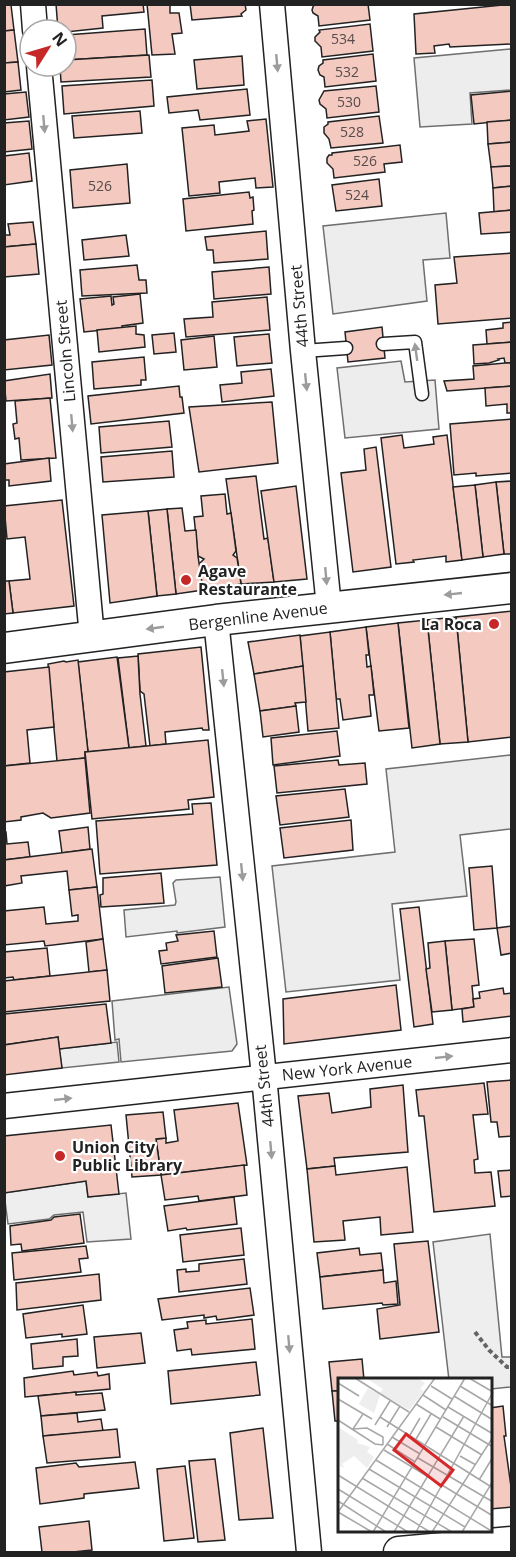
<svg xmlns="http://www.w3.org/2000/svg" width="516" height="1557" viewBox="0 0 516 1557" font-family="'Open Sans',sans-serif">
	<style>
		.green { fill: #eee; stroke: #6f6f6f; stroke-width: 1.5 }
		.parking { fill: #ededed; stroke: #6f6f6f; stroke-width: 1.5 }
		.building { fill: #f3c9c0; stroke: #222; stroke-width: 1.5 }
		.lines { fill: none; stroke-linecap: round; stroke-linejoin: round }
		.service-casing { stroke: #222; stroke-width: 15 }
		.minor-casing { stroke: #222; stroke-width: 27 }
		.tertiary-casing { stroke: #222; stroke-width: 33 }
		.path { stroke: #646464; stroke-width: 4; stroke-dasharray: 4.5 3; stroke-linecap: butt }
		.service { stroke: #fff; stroke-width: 12 }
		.minor { stroke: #fff; stroke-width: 24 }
		.tertiary { stroke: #fff; stroke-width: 30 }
		.oneway { fill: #9c9c9c }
		.poi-dot { fill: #c62828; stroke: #fff; stroke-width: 2 }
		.labels { text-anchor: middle; stroke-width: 4.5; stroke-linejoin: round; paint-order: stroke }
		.number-label { font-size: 14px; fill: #564c4a }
		.street-label { font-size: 16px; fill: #222; stroke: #fff }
		.poi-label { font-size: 16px; font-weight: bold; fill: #222; stroke: #fff; text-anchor: start }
		.inset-road { fill: none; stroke: #a7a7a7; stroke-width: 1.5 }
		.view { fill: #d62828; fill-opacity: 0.15; stroke: #d62828; stroke-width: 3 }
		.inset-edge { fill: none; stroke: #222; stroke-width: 3 }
	</style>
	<rect width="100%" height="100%" fill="#fff"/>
	<g class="green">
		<path d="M86,1181l2,16 38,-4 5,46 -44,3 -4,-30 -29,3 -5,4 -41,5 -4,-31z"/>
		<path d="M490,1234l12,123h10l-1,30 -20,2 -1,-9h-41l-16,-138z"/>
	</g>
	<g class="parking">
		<path d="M511,49v41l-41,3 2,31 -52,3 -6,-69z"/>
		<path d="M446,213l4,45 -27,2 4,41 -94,13 -10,-88z"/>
		<path d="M401,361l4,21 30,-2 4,49 -94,9 -8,-70z"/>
		<path d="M511,755v74l-51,6 7,61 -75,8 8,76 -114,12 -14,-126 123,-14 -9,-83z"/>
		<path d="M220,877l5,50 -48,6v-2l-51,6 -2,-27 51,-5 1,-3 -3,-19 3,-3z"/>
		<path d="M229,987l8,57 -5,7 -111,11 -2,-23 -4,1 -3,-39z"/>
		<path d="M117,1042l2,20 -57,6 -3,-19z"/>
	</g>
	<g class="building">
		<path d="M56,4h87l1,8 -42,4 1,12 -37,4v-2h-8z"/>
		<path d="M147,4h23v9h9l3,20 -10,1 3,20 -23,1z"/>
		<path d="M190,4h55l1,6 -5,4 1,2 -50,4z"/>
		<path d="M314,4h54l2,16 -51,6 -1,-10 -5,-3 -1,-3z"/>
		<path d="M512,4v40l-62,3 -1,-3 -15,2 1,7 -19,1 -2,-40z"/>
		<path d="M4,5h7l3,25 -10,1z"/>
		<path d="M370,24l3,27 -51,6 -1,-10 -6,-6v-4l5,-5 -1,-2z"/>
		<path d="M145,29l2,26 -81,5v-25z"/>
		<path d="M14,30l4,32 -14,1v-32z"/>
		<path d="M373,54l3,27 -51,6 -1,-10 -4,-2 -2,-5 1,-4 4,-3v-3z"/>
		<path d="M149,55l2,22 -90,5 -1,-16h6v-6z"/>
		<path d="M242,56l2,29 -47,4 -3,-29z"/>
		<path d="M18,62l3,28 -17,2v-29z"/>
		<path d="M152,80l2,26 -90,8 -2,-28z"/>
		<path d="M376,86l3,26 -52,6 -1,-9 -6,-5 -1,-4 5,-9z"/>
		<path d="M247,89l3,26 -50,5 -2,-10 -29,3 -2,-16z"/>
		<path d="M512,91v29l-38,4 -3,-29z"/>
		<path d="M26,92l3,25 -25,3v-26z"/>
		<path d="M140,111l2,22 -68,5 -2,-22z"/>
		<path d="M379,116l4,27 -52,5 -2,-9 -5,-6v-6l4,-3v-2z"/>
		<path d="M266,119l7,68 -17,1 -1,-10 -36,4 1,11 -31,3 -7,-68 32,-3 1,10 34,-4 -2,-10z"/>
		<path d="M512,120v22l-24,2 -1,-22z"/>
		<path d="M29,121l3,28 -28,3v-29z"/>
		<path d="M512,142v24l-21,1 -3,-23z"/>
		<path d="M400,145l2,17 -18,2 1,8 -51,6 -1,-9 -6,-6v-5l2,-3h3v-2z"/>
		<path d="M29,153l3,28 -28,4v-29z"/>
		<path d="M127,164l3,39 -57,5 -3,-38z"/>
		<path d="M512,166v20l-19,2 -2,-21z"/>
		<path d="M379,179l3,27 -46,5 -4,-26z"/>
		<path d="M512,186v24l-18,2 -1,-24z"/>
		<path d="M249,192l1,6 3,-1 1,13 -2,1 1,13 -67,7 -3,-32z"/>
		<path d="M512,210v22l-31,2 -2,-21z"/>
		<path d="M33,222l3,22 -32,3v-12h6l-2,-11z"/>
		<path d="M266,231l2,28 -54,4 -1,-13h-6l-2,-13z"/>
		<path d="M126,235l3,21 -45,4 -2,-20z"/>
		<path d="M36,244l3,30 -35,3v-30z"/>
		<path d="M512,253v65l-74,6 -3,-39 22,-2 -3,-26z"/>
		<path d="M137,265l2,15h7l1,13 -65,3 -2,-26z"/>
		<path d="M269,267l2,27 -57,5 -2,-27z"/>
		<path d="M140,294l3,29 -21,3v2l-38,4 -4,-33 31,-3 1,9 2,-1 -1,-7z"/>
		<path d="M267,297l3,33 -84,7 -2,-18 29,-2 -1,-15z"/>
		<path d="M512,322v20l-25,2 -1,-14 17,-2v-5z"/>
		<path d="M136,326v8l8,1 1,12 -46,5 -2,-22z"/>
		<path d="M382,327l3,31 -37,4 -3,-30z"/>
		<path d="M174,333l2,19 -22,2 -2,-19z"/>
		<path d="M269,334l3,29 -35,3 -3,-29z"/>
		<path d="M49,335l3,30 -48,5v-30z"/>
		<path d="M214,336l3,31 -33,3 -3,-30z"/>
		<path d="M512,342v21h-7l-1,-5 -6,1 1,1 -10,3 -15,1 -1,-19z"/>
		<path d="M144,357l2,23h-5v5l-47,4 -2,-27z"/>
		<path d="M505,363h7v23l-65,5 -3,-10 30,-2 -1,-13z"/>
		<path d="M271,369l3,27 -52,6 -2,-17 22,-2 -1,-11z"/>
		<path d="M50,374l2,24 -46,3 -2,-20z"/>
		<path d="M179,386l1,11h2l2,16 -93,11 -3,-28z"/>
		<path d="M512,386v27h-5v-9l-21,2 -1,-18z"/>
		<path d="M50,398l6,60 -35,2 -2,-22 -4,1 -2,-15 4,-1 -2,-22z"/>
		<path d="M272,402l6,61 -79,9 -10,-65z"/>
		<path d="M512,419v54l-36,3v-3l-22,2 -4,-51z"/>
		<path d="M169,421l3,26 -71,6 -2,-26z"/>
		<path d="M402,435l2,13 30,-4 -1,-7 14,-2 15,125 -16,2v-6l-33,4 1,2 -18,2 -15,-126z"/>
		<path d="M376,447l15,120 -38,5 -12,-99 25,-3 -2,-21z"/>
		<path d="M172,451l2,26 -71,5 -2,-25z"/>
		<path d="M49,458l2,23 -42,5v-6h-5v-16z"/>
		<path d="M256,476l8,63 4,-1 6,44 -33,2 -15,-105z"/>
		<path d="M512,481v73h-8l-8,-72z"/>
		<path d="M496,482l8,72 -21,3 -8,-72z"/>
		<path d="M475,485l8,72 -21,3 -9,-73z"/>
		<path d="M296,486l11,93 -33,3 -13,-91z"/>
		<path d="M225,494l2,20 4,-1 5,38 -3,4 4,3 4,26 -38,6 -4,-26 5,-5 -6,-3 -4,-39 9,-1 -2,-20z"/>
		<path d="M62,500l12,106 -61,7 -4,-32 21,-2 -5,-42 -18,2 -3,-33z"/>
		<path d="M182,508l3,23 11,-1 2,26 5,34 -27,4 -9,-85z"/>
		<path d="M167,509l9,85 -19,2 -9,-85z"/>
		<path d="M148,511l9,85 -47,7 -8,-88z"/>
		<path d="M4,581h5l4,32 -9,1z"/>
		<path d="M512,611v126l-44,5 -12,-125z"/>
		<path d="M456,617l12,125 -28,2 -13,-124z"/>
		<path d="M427,620l13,124 -28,4 -14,-125z"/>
		<path d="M398,623l11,105 -30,3 -13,-104z"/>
		<path d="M366,627l3,28h-3l1,12 4,-1 3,29h-5l2,21 -28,4 -3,-21h-4l-6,-67z"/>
		<path d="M330,632l9,96 -31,3 -8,-95z"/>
		<path d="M300,635l3,31 -49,8 -6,-32z"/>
		<path d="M201,647l8,83h-6l-1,-2 -37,4 1,12 -16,2 -6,-52 -4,-3 -2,-37z"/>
		<path d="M138,656l2,38 6,52 -17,2 -11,-90z"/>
		<path d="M117,657l12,91 -41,4 -10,-90z"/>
		<path d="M78,660l10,92h-3v6l-28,3 -9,-97 16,-3 2,1z"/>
		<path d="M303,666l3,36 -11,1 1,3 -36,5 -6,-37z"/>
		<path d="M49,667l5,60 -27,3 3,33 -26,3v-94z"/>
		<path d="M296,706l3,26 -36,5 -3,-26z"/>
		<path d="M337,731l3,25 -67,9 -2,-27z"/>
		<path d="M208,740l6,57 -26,3 1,9 -97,10 -7,-67z"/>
		<path d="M85,758l5,55 -39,5 -8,-5 -22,4v3l-17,2v-56z"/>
		<path d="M338,760l1,5 26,-2 2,21 -90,9 -3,-27z"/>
		<path d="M345,789l4,28 -69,8 -4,-29z"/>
		<path d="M211,803l6,62 -117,9 -4,-53 97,-7 -1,-10z"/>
		<path d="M351,820l2,30 -69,8 -4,-30z"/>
		<path d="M88,827l2,22 -28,4 -3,-22z"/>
		<path d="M4,832h2l1,12 21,-2 2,15 -26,3z"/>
		<path d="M92,849l5,38 -28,3 -2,-19 -46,5 1,7 -18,3v-26z"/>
		<path d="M492,866l5,62 -23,2 -5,-62z"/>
		<path d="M161,873l3,30 -63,4 -1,-12 3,-1v-16z"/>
		<path d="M97,887l6,52 -58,7 -1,-5 -40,4v-34l40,-4 2,17 32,-3v-6l-6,1 -3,-26z"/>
		<path d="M419,907l14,117 -19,3 -14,-118z"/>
		<path d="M512,926v27l-11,2 -4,-27z"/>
		<path d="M214,931l3,26 -56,7 -2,-13 8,-1 -1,-7 12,-2 -2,-6z"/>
		<path d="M103,939l4,31 -18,2 -3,-30z"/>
		<path d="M474,939l5,46 -7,1 2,21 -22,3 -7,-69z"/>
		<path d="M445,941l7,69 -20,2 -6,-43 4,-1 -2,-25z"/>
		<path d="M47,948l3,28 -36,4 -1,-3 -9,1v-26z"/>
		<path d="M218,958l4,29 -57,6 -3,-27z"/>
		<path d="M107,970l3,31 -106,11v-31z"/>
		<path d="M396,985l5,45 -117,14 -1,-45z"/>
		<path d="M503,988l1,6 8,-1v23l-49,6 -1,-13 12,-2 -1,-8 7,-1 -1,-6z"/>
		<path d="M106,1004l5,39 -52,6 -1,-12 -54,8v-31z"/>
		<path d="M58,1037l4,31 -58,7v-30z"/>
		<path d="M512,1080v56l-13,1 -2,-15h-6l-4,-40z"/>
		<path d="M484,1083l4,31 -15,1 5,44 -4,1 1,13 16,-1 4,34 -61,6 -10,-96h-5l-3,-26z"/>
		<path d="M403,1085l5,67 -74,6 1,8 -28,3 -9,-73 31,-3 3,20 39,-6 -1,-18z"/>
		<path d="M238,1103l9,62 -86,10 -5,-36 10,-1v5l12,-2 -4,-31z"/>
		<path d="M163,1112l3,26 -10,1 5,36 -29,2 -6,-62z"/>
		<path d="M111,1125l8,69 -31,3 -2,-16 -82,12v-57z"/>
		<path d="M244,1165l3,30 -48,6 -1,-5 -33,4 -4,-25z"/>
		<path d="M335,1166l1,9 71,-8 6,65 -32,3 -1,-18 -37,4 2,19 -31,2 -7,-73z"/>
		<path d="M512,1170v26l-11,1 -3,-26z"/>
		<path d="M234,1197l3,27 -50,6 -1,-2 -18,3 -4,-25z"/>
		<path d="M80,1214l4,29 -62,8 -1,-7 -10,1 -1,-19 41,-6 3,-3z"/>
		<path d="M241,1228l3,27 -61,7 -3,-27z"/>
		<path d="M428,1241l11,91 -59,7 -3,-30 23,-4 -6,-61z"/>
		<path d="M86,1246l2,12 -9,1 2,13 -67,8 -2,-27z"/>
		<path d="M359,1248l1,7 21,-2 2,17 -63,7 -3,-24z"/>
		<path d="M244,1259l3,25 -68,8 -2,-22 9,-1v3l13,-1v-7z"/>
		<path d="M383,1270l1,13 12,-2 2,23 -15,1 -1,-2 -59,6 -3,-32z"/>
		<path d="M99,1274l2,26 -84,10 -1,-27z"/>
		<path d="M250,1288l4,27 -37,5 -1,-4 -12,2v-3l-42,5 -4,-21z"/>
		<path d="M83,1305l4,29 -25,3v-3l-36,4 -3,-24z"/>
		<path d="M252,1319l3,30 -63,6 -1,-6 -14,2 -3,-21 14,-2 -1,-6 19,-2v4z"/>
		<path d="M141,1333l4,30 -48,5 -3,-31z"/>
		<path d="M77,1339l1,17 -15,1v9l-30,3 -2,-25z"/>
		<path d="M362,1359l2,21h-25v11h-7l-3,-29z"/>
		<path d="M256,1362l4,33 -89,9 -3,-33z"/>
		<path d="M73,1371l1,4 23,-3 1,4 11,-2 1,15 -85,8 -1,-19z"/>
		<path d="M332,1391h7v30h-4z"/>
		<path d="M76,1392v3l26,-2 3,17 -64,6 -3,-20z"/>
		<path d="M503,1406l3,30h-2l8,58v13l-22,2v-101z"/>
		<path d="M77,1413l1,9 23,-3 2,12 -60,5 -2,-20z"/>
		<path d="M263,1428l10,90 -34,2 -9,-87z"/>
		<path d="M117,1429l3,28 -73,6 -4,-27z"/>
		<path d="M215,1459l10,81 -27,2 -9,-81z"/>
		<path d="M135,1462l4,26 -55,6v4l-44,6 -4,-36 40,-5 3,4z"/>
		<path d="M185,1466l9,72 -30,3 -7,-72z"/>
		<path d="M89,1521l3,29 -19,2h-31l-3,-25z"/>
	</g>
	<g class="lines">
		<defs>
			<g id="service">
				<path d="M383,344l32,-2 7,52"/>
				<path d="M303,351l43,-3"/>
			</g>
			<g id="minor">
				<path d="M33,4l2,26"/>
				<path d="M272,4l31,347 26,256"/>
				<path d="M39,66l53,571"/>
				<path d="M216,620l48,456 45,476"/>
				<path d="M4,1106l508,-56"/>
			</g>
			<g id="tertiary">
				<path d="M4,648l212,-28 296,-32"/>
				<path d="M399,1552l113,-10"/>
			</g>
		</defs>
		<use href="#service" class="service-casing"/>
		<use href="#minor" class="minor-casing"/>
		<use href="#tertiary" class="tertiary-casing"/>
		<path class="path" d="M475,1332l14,18 18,17h5"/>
		<use href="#service" class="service"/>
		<use href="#minor" class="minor"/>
		<use href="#tertiary" class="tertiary"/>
	</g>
	<defs><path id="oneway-solid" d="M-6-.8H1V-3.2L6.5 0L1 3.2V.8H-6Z" transform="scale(1.5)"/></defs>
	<g class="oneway">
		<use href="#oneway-solid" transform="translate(277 63) rotate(85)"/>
		<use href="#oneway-solid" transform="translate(44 124) rotate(85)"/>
		<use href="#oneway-solid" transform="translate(416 352) rotate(-98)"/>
		<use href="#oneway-solid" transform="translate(306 382) rotate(84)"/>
		<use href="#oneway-solid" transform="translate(72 423) rotate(85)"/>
		<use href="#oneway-solid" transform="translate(326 576) rotate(85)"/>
		<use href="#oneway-solid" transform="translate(453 594) rotate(174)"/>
		<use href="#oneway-solid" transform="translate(155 628) rotate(172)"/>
		<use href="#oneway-solid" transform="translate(223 678) rotate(84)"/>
		<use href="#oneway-solid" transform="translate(242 872) rotate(84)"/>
		<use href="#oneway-solid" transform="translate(444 1057) rotate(-6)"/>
		<use href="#oneway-solid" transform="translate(63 1099) rotate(-6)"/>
		<use href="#oneway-solid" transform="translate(271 1150) rotate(85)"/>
		<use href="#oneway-solid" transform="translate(289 1344) rotate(85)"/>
	</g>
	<g class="poi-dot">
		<circle cx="186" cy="580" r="6"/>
		<circle cx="494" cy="624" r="6"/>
		<circle cx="60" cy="1156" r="6"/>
	</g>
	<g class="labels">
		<g class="number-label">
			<text x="343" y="44">534</text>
			<text x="347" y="77">532</text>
			<text x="349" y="107">530</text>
			<text x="352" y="137">528</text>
			<text x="365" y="166">526</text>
			<text x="100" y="191">526</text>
			<text x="357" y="200">524</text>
		</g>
		<g class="street-label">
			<text transform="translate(299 306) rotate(-95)" y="6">44th Street</text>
			<text transform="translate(65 351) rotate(-95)" y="6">Lincoln Street</text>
			<text transform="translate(258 616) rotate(-7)" y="6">Bergenline Avenue</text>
			<text transform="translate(347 1068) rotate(-6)" y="6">New York Avenue</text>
			<text transform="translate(264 1086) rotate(-96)" y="6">44th Street</text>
		</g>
		<g class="poi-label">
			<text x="198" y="577">Agave<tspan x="198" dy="18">Restaurante</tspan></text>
			<text x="482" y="630" text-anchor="end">La Roca</text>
			<text x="72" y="1153">Union City<tspan x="72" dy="18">Public Library</tspan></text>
		</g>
	</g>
	<g transform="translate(338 1378)">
		<rect width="154" height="154" fill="#fff"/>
		<path d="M28,0h51l8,5 -5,6 4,2 -15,19 -29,-17 3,-4zM30,10l12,7 -6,18 -15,-9zM0,49l20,13 -1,3 13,4 -3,5 7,5 -7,11 -13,-12 -12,8 2,4 -4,-2z" fill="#eee"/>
		<path class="inset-road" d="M17,0l54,34M131,0l24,14M0,5l21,13M93,8l21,13M122,8l33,20M85,17l23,15M116,18l39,24M0,21l34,20M78,26l24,15M110,29l45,27M42,39l113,71M105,39l50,30M0,42l37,24 8,1M37,47l15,-24M49,49l13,-21M98,49l46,28M15,51l14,-1 16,9v8M15,51l10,-15M72,57l10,-17M54,59l28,17M78,61l15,-25M49,66l28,18M46,72l109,66M122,78l16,9M80,80l75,44M38,82l117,72M31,91l96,58M0,97l92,57M24,100l90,54M141,102l14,-23M0,111l70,43M0,123l48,31M0,134l34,20M0,134l97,-134M35,154l92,-154M56,154l70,-116M78,154l77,-140M94,154l61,-95M124,154l31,-51"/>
		<path class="view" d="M68,56l47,36 -12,16 -47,-36z"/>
		<rect width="154" height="154" class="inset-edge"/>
	</g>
	<rect width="516" height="1557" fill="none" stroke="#222222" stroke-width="12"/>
	<g transform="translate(48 48) rotate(53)"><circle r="28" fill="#ffffff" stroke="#a7a7a7" stroke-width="1.5"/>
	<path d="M0-4.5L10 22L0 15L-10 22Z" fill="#c62828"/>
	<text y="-9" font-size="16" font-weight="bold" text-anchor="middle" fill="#222222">N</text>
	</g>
</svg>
